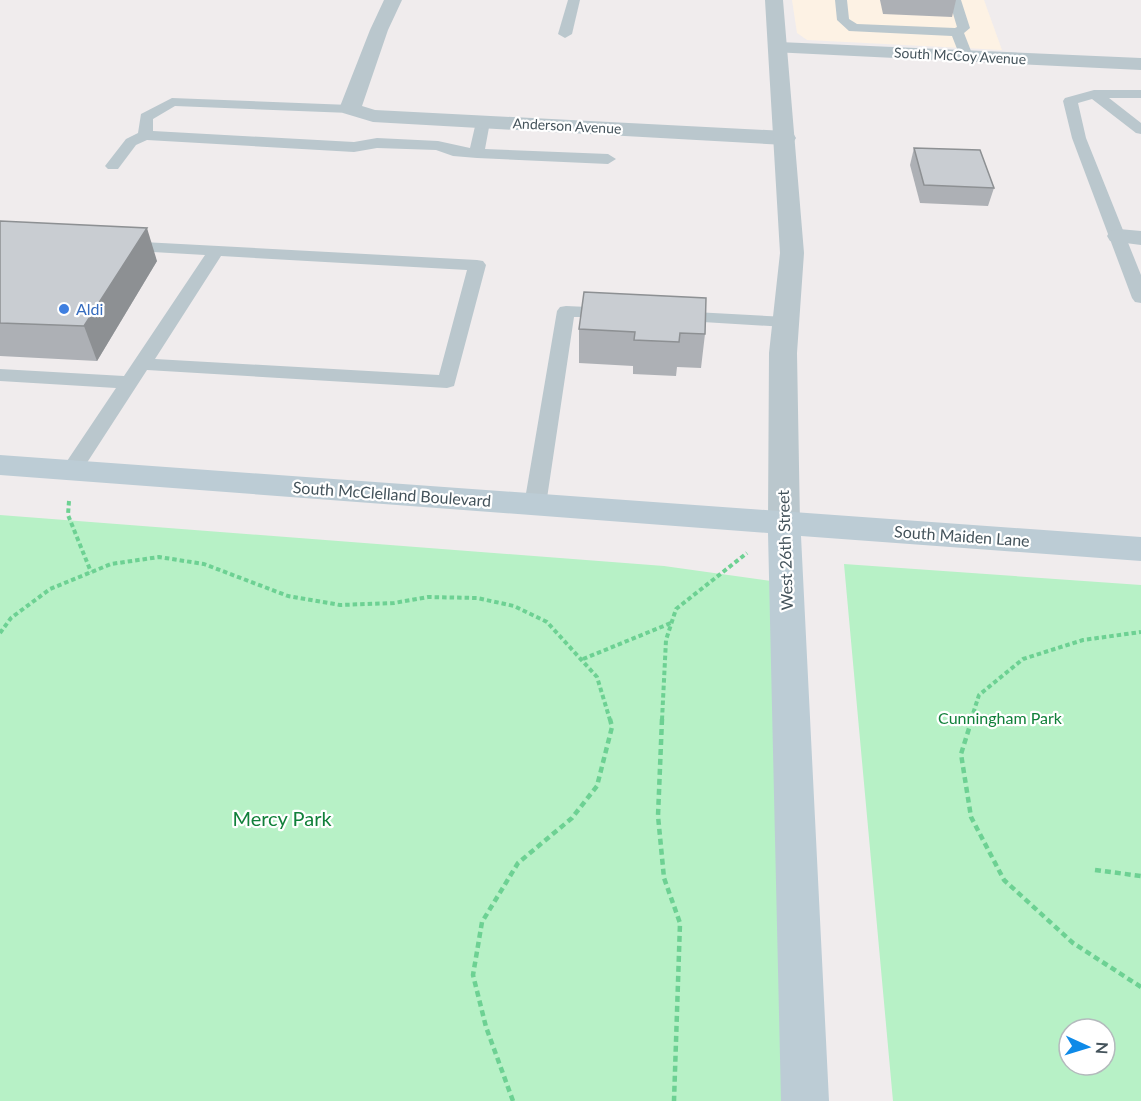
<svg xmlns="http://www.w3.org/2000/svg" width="1141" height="1101" viewBox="0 0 1141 1101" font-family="Lato,sans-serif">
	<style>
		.commercial { fill: #fdf2e4 }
		.green { fill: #b7f1c6; fill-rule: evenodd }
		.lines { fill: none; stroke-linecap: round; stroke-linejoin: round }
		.path-far1 { stroke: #6dd193; stroke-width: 4; stroke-dasharray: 4.5 3; stroke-linecap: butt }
		.path { stroke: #6dd193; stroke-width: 4.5; stroke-dasharray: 6 4; stroke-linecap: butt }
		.service { fill: #bac7cd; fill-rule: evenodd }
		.minor { fill: #bac7cd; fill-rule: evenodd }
		.tertiary { fill: #bac7cd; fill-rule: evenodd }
		.secondary { fill: #bcccd5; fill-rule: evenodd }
		.wall { fill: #adb0b5 }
		.shaded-wall { fill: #8d9093 }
		.building { fill: #c9cdd2; stroke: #8d9093; stroke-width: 1.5 }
		.shop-dot { fill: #3f7fe0; stroke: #fff; stroke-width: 2 }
		.labels { text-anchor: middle; stroke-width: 4.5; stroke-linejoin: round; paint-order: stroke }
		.far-street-label { font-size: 14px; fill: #44535b; stroke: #fff }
		.shop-label { font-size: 16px; fill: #366cbe; stroke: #fff; text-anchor: start }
		.street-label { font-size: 16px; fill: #44535b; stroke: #fff }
		.park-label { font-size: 16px; fill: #11803a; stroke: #fff }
		.near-park-label { font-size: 20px; fill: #11803a; stroke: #fff }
	</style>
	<rect width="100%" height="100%" fill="#f0eced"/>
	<path class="commercial" d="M792,0h192l18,50 -195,-10 -10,-7z"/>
	<g class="green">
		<path d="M0,515l664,51 122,17 21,518h-807z"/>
		<path d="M844,564l297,21v516h-248zM1069,1029h36v36h-36z"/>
	</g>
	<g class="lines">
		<g class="path-far1">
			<path d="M69,501l-1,14 23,57"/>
			<path d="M0,633l11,-15 39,-29 61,-25 48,-7 45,7 84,32 52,9 54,-2 34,-6 49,1 37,8 33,16 50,55 13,43"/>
			<path d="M583,659l88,-36"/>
			<path d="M662,720l4,-80 10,-31 71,-56"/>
			<path d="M971,720l8,-25 44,-36 60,-19 58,-8"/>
		</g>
		<g class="path">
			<path d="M662,719l-4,97 6,62 16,45 -6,178"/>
			<path d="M972,719l-11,35 10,63 33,63 69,63 68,44"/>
			<path d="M1095,870l46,6"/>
			<path d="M513,1101l-27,-74 -13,-52 9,-53 36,-59 54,-45 25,-32 15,-59 -2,-8"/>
		</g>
		<g class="service">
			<path d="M568,0h12l-8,34 -7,4 -7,-4z"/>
			<path d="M835,0h12l2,19 8,5 98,4 2,-1 -8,-27h12l9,28 -6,5 9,23 -7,4 -5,-1 -9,-23 -103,-5 -12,-11z"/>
			<path d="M1094,90h47v8h-32l32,25v11l-5,-1 -44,-34 -14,4 8,35 55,137v28l-6,-1 -3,-4 -60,-160 -9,-37 2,-3z"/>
			<path d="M172,98l178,7 7,4 -7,4 -175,-7 -22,13v12l201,11 23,-4 61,3 32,7 6,-26 7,-4 7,4 -5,27 123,5 8,5 -8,5 -131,-6 -24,-2 -17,-6 -59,-2 -23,4 -207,-12 -11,5 -18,24h-10l-3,-3 21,-27 12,-6 3,-19z"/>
			<path d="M124,241l353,19 6,1 3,4 -32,121 -7,2 -300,-18 -68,105 -7,2 -7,-2 -4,-5 55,-82 -116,-7v-12l124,7 81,-121 -87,-5 -2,-4 2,-4zM221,256l246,14 -28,105 -284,-16z"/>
			<path d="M566,306l44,2 6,1 3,4 -3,4h-42l-28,188 -3,5 -8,3 -8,-3 -3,-5 33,-194 3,-4z"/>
			<path d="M676,311l110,6 6,1 3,4 -3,4 -6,1 -116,-7 -3,-4 3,-4z"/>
		</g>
		<g class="minor">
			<path d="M384,0h18l-14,30 -26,76 13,4 410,21 8,2 3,5 -3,5 -8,2 -412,-23 -30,-9 -4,-4 31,-79z"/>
			<path d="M779,42l362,16v12l-369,-18 -3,-4 3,-4z"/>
			<path d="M1119,229l22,2v14l-31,-4 -3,-5 3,-5z"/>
		</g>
		<path class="tertiary" d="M765,0h18l21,253 -7,100 3,170 -5,8 -11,4 -11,-4 -5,-8 1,-170 11,-100z"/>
		<path class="secondary" d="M0,455l1141,82v24l-340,-25 28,565h-48l-13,-568 -768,-58z"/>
	</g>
	<g class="wall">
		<path d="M880,0h76l-4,17 -69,-3z"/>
		<path d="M914,148l80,40 -6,18 -68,-3 -10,-38z"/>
		<path d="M0,221l157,40 -60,100 -97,-5z"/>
		<path d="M579,329l126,5 -4,34 -24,-1 -1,9 -43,-2v-8l-54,-3z"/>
	</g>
	<path class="shaded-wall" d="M147,228l10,33 -60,100 -13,-35z"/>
	<g class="building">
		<path d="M914,148l66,2 14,38 -70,-3z"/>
		<path d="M0,221l147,7 -63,98 -84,-3z"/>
		<path d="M584,292l122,6 -1,36 -25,-1 -1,9 -45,-2 1,-8 -56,-3z"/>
	</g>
	<circle class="shop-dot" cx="64" cy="309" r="6"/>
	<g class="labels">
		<g class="far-street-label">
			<text transform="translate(960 56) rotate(3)" y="5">South McCoy Avenue</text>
			<text transform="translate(567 126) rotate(3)" y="5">Anderson Avenue</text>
		</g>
		<g class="shop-label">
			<text x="76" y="315">Aldi</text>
		</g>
		<g class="street-label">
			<text transform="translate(392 494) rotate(4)" y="6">South McClelland Boulevard</text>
			<text transform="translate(962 536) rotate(4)" y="6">South Maiden Lane</text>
			<text transform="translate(785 550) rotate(-92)" y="6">West 26th Street</text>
		</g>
		<g class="park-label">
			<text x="1000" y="724">Cunningham Park</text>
		</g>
		<g class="near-park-label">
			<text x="282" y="826">Mercy Park</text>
		</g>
	</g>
	<g transform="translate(1087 1047) rotate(94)"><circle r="28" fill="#ffffff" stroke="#b4babd" stroke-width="1.5"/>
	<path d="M0-4.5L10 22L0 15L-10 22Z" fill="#0e8ae8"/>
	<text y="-9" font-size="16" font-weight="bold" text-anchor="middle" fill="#44535b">N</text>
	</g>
</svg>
